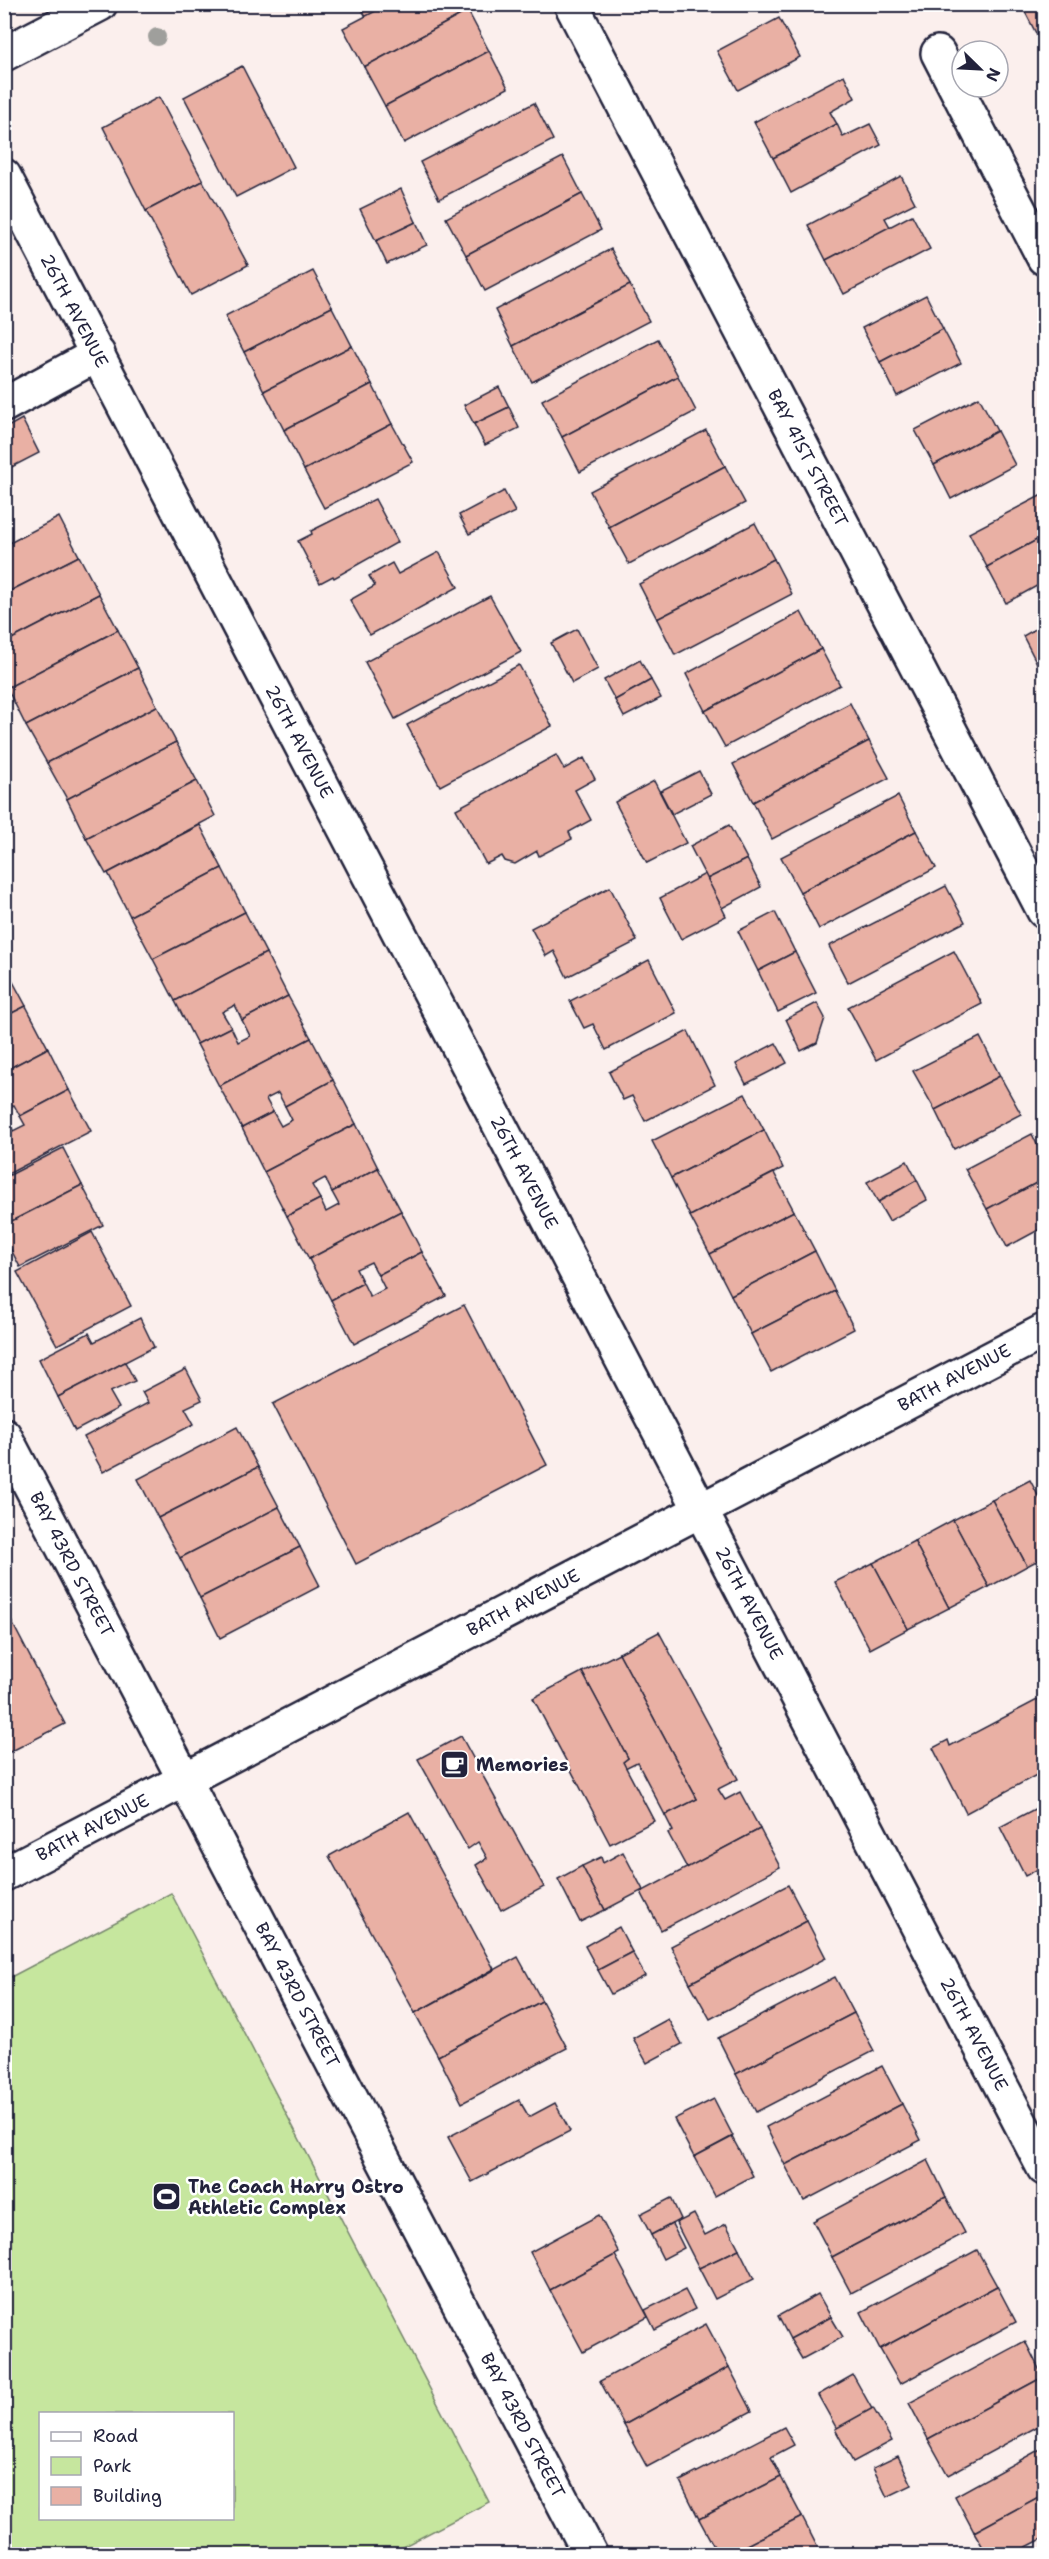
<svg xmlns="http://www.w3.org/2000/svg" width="1049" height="2559" viewBox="0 0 1049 2559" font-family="'Shantell Sans',sans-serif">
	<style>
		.green { fill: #c6e69e; stroke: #74846c; stroke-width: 1.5; fill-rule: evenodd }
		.building { fill: #e9b0a4; stroke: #22223b; stroke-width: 1.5 }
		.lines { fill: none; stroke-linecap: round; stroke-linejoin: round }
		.minor-casing { stroke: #22223b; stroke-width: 38 }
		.minor { stroke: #fff; stroke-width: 33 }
		.tree { fill: #9f9f9c }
		.labels { text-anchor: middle; stroke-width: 5; stroke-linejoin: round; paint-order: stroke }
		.street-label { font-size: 18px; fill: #22223b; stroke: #fff }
		.poi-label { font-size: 18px; font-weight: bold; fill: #22223b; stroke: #fff; text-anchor: start }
	</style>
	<rect width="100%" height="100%" fill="#fbefed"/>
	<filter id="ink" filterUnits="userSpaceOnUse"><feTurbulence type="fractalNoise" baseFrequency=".0167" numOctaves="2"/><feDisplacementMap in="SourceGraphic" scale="12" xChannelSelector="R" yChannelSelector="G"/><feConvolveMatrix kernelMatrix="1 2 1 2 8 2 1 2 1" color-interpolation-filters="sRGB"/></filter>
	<g filter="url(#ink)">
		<path class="green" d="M171,1893l318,609 -100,52h-384v-574zM40,2414h192v104h-192z"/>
		<g class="building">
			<path d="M359,4h30l-23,13z"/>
			<path d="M389,4h75l4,7 -104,56 -21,-39z"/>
			<path d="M1025,4h19v35l-4,2 -18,-35z"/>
			<path d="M468,11l21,40 -104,55 -21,-39z"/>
			<path d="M779,18l21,39 -62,33 -21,-39z"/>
			<path d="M489,51l19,37 -104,55 -19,-37z"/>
			<path d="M242,66l52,101 -58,30 -52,-100z"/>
			<path d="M844,75l11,23 -25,14 7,12 -64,34 -19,-36z"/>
			<path d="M159,97l44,84 -57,30 -43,-84z"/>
			<path d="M534,103l19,37 -114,59 -19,-37z"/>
			<path d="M837,124l6,13 27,-13 11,21 -90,48 -18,-35z"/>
			<path d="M563,157l19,37 -116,61 -20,-37z"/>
			<path d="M901,176l14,27 -30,15 5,9 -64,33 -18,-35z"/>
			<path d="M203,181l45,84 -57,30 -45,-84z"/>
			<path d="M401,189l15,33 -40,19 -16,-32z"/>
			<path d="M582,194l19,36 -116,61 -19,-36z"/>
			<path d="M912,215l18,34 -86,45 -18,-34z"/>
			<path d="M416,222l11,23 -40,19 -11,-23z"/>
			<path d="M611,249l19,36 -117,61 -18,-36z"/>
			<path d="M313,271l19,36 -88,45 -19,-36z"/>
			<path d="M630,285l19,36 -117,61 -19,-36z"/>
			<path d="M926,295l17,34 -63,33 -18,-34z"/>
			<path d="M332,307l20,39 -88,45 -20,-39z"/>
			<path d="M943,329l18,34 -64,33 -17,-34z"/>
			<path d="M658,339l20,37 -116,61 -20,-37z"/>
			<path d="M352,346l20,38 -88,46 -20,-39z"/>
			<path d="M678,376l18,35 -116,61 -18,-35z"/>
			<path d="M372,384l20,40 -88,46 -20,-40z"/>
			<path d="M499,387l10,20 -35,17 -10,-19z"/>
			<path d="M979,397l18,34 -63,34 -19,-35z"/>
			<path d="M509,407l10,21 -34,17 -11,-21z"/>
			<path d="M22,419l17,34 -35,18v-42z"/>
			<path d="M392,424l21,38 -89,46 -20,-38z"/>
			<path d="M706,430l19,36 -116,61 -19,-36z"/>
			<path d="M997,431l18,34 -64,34 -17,-34z"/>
			<path d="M725,466l20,37 -116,61 -20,-37z"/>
			<path d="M504,491l11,21 -46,22 -10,-19z"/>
			<path d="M1044,494v42l-57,31 -18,-34z"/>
			<path d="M375,499l23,43 -64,36 -1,-2 -13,7 -22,-42 14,-7 -1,-3z"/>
			<path d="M59,517l20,39 -75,38v-48z"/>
			<path d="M755,523l19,36 -117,60 -18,-35z"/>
			<path d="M1044,536v46l-38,21 -19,-36z"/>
			<path d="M439,552l19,35 -88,48 -20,-35 25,-14 -6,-10 23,-13 6,11z"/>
			<path d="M79,556l20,38 -95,49v-49z"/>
			<path d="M774,559l18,35 -117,61 -18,-36z"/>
			<path d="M99,594l19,36 -111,58 -3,-3v-42z"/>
			<path d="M490,596l31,56 -126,67 -30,-57z"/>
			<path d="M801,612l20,37 -116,62 -19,-37z"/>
			<path d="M1044,624v43l-4,2 -17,-33z"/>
			<path d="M577,629l21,40 -26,14 -21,-40z"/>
			<path d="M118,630l20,38 -112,58 -19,-38z"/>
			<path d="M821,649l19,36 -115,62 -20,-36z"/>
			<path d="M640,660l11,20 -36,20 -11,-20z"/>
			<path d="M519,665l33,61 -112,60 -33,-61z"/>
			<path d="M138,668l19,38 -110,57 -21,-37z"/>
			<path d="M651,680l10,18 -37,19 -9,-17z"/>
			<path d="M850,703l19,38 -116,61 -20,-38z"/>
			<path d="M157,706l19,36 -109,57 -20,-36z"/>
			<path d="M869,741l20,37 -117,61 -19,-37z"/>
			<path d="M176,742l21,39 -111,57 -19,-39z"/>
			<path d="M556,755l8,14 20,-11 11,21 -20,11 16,30 -22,12 3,7 -33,17 -2,-5 -22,13 -10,-3 -3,-5 -16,8 -30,-55z"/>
			<path d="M699,771l12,23 -39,20 -12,-23z"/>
			<path d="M197,781l18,35 -109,58 -20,-36z"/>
			<path d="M654,781l32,62 -39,20 -32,-61z"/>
			<path d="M898,796l18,35 -116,61 -19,-35z"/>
			<path d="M200,825l22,43 -92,48 -22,-43z"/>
			<path d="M729,825l18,34 -40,20 -17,-33z"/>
			<path d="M916,831l20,37 -117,61 -19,-37z"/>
			<path d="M747,859l14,28 -39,21 -15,-29z"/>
			<path d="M222,868l23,44 -92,47 -23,-43z"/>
			<path d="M705,874l21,42 -45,23 -21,-41z"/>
			<path d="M946,886l19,36 -117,61 -19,-37z"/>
			<path d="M610,887l27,54 -70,36 -13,-26 -8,5 -15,-28z"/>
			<path d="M245,912l21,41 -91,48 -22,-42z"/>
			<path d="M775,912l20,40 -37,19 -20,-40z"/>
			<path d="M954,951l28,53 -106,56 -28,-53z"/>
			<path d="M795,952l21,41 -38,19 -20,-41z"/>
			<path d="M266,953l22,43 -46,24 -7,-15 -13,7 9,15 -34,17 -22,-43z"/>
			<path d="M649,960l27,53 -70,37 -13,-26 -9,4 -14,-27z"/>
			<path d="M4,965l22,41 -22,11z"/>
			<path d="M288,996l23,42 -92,48 -22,-42 34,-17 7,15 12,-6 -8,-16z"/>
			<path d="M817,1003l8,15 -8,25 -16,8 -15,-32z"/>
			<path d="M26,1006l22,42 -44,23v-54z"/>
			<path d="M688,1031l27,54 -70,36 -13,-25 -9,4 -14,-28z"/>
			<path d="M980,1037l20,39 -65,34 -22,-39z"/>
			<path d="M311,1038l22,42 -48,26 -7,-13 -12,6 7,13 -31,16 -23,-42z"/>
			<path d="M776,1043l11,20 -41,21 -10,-20z"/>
			<path d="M48,1048l21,42 -49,26 -6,-11 -10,5v-39z"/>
			<path d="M1000,1076l21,38 -67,35 -19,-39z"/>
			<path d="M333,1080l23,44 -92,48 -22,-44 31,-16 8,14 11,-6 -7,-14z"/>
			<path d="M69,1090l22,41 -87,45v-52l5,-3 4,10 12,-6 -5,-9z"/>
			<path d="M745,1094l19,36 -93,48 -19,-37z"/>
			<path d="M356,1124l22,44 -46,24 -7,-14 -13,7 8,14 -33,17 -23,-44z"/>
			<path d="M764,1130l19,38 -93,48 -19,-38z"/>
			<path d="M1032,1134l12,25v20l-57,30 -22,-40z"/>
			<path d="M63,1148l19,37 -78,40v-47z"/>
			<path d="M907,1161l10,19 -39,22 -11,-20z"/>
			<path d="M378,1168l23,43 -92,48 -22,-43 33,-17 6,13 13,-7 -7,-13z"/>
			<path d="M774,1173l20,38 -84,43 -20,-38z"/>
			<path d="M1044,1179v48l-37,20 -20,-38z"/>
			<path d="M917,1180l10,20 -38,21 -11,-19z"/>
			<path d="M82,1185l21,40 -83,42 -16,-31v-11z"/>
			<path d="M401,1211l21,41 -44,23 -7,-13 -15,7 7,14 -32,17 -22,-41z"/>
			<path d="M794,1211l21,40 -84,44 -21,-41z"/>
			<path d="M92,1232l39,74 -74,39 -40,-73z"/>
			<path d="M815,1251l20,40 -84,43 -20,-39z"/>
			<path d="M422,1252l24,44 -92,48 -23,-44 32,-17 7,14 15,-8 -7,-14z"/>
			<path d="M835,1291l19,38 -83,43 -20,-38z"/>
			<path d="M464,1305l83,160 -191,99 -83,-160z"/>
			<path d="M140,1318l14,29 -96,50 -19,-38 50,-26 5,9z"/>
			<path d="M125,1362l10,19 -25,11 9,16 -44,23 -17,-34z"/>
			<path d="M186,1369l16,31 -17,8 9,16 -91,48 -19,-35 64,-34 -6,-11z"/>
			<path d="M237,1427l21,40 -100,51 -20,-39z"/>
			<path d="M258,1467l21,40 -99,51 -22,-40z"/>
			<path d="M1030,1480l14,27v50l-17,9 -35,-66z"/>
			<path d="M992,1500l35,66 -38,21 -36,-67z"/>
			<path d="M279,1507l21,40 -100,51 -20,-40z"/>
			<path d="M953,1520l36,67 -40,21 -35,-67z"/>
			<path d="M914,1541l35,67 -41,21 -35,-66z"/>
			<path d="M300,1547l20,39 -100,52 -20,-40z"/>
			<path d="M873,1563l35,66 -38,20 -35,-67z"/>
			<path d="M4,1607l61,117 -61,31z"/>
			<path d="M659,1632l79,147 -20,10 7,11 15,-8 20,37 -73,39 -19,-35 5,-2 -8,-16 32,-16 -78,-146z"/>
			<path d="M619,1653l78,146 -32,16 -28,-53 -12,6 -2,-6 5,-4 -46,-86z"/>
			<path d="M582,1672l46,86 -5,4 31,59 -44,23 -77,-146z"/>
			<path d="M1039,1699l5,10v62l-78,42 -33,-65 15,-8 2,6z"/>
			<path d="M461,1736l83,151 -43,23 -25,-45 11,-7 -9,-16 -10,7 -50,-90z"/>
			<path d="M1044,1804v62l-19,10 -25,-49z"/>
			<path d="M409,1812l85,157 -79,44 -86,-157z"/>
			<path d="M760,1829l20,38 -119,63 -20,-38z"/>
			<path d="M623,1852l20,38 -38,20 -23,-44 19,-9 2,6z"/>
			<path d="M582,1866l23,44 -25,12 -22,-43z"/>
			<path d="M788,1885l19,36 -117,62 -19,-37z"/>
			<path d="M807,1921l19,37 -116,61 -20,-36z"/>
			<path d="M619,1927l13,25 -34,18 -13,-24z"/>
			<path d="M632,1952l13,24 -34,18 -13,-24z"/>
			<path d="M518,1957l24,44 -104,55 -23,-43z"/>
			<path d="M835,1977l19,36 -118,61 -18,-36z"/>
			<path d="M542,2001l25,47 -105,55 -24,-47z"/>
			<path d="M854,2013l20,38 -118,61 -20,-38z"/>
			<path d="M668,2019l14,25 -35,19 -14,-25z"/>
			<path d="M882,2066l20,38 -117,61 -19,-38z"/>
			<path d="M714,2099l19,37 -39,21 -20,-38z"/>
			<path d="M519,2100l10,17 26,-14 15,28 -98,51 -24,-45z"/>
			<path d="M902,2104l19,36 -117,61 -19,-36z"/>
			<path d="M732,2137l21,39 -38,20 -21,-39z"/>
			<path d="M928,2160l18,37 -114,60 -19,-36z"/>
			<path d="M946,2197l19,36 -114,60 -19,-36z"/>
			<path d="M671,2198l10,21 -30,16 -11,-21z"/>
			<path d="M694,2214l11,21 21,-11 13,25 -40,19 -23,-45z"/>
			<path d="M599,2215l20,38 -69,37 -20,-38z"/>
			<path d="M672,2224l12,24 -21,11 -12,-24z"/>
			<path d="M739,2249l15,30 -39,20 -16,-31z"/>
			<path d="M977,2250l20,36 -117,63 -19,-37z"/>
			<path d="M615,2255l33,62 -65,35 -33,-62z"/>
			<path d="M997,2286l19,36 -116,62 -20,-35z"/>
			<path d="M685,2290l10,19 -40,21 -10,-20z"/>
			<path d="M818,2294l13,23 -41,22 -12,-23z"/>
			<path d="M831,2317l12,20 -41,22 -12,-20z"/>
			<path d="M706,2324l23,43 -105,58 -24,-44z"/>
			<path d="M1025,2341l18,36 -115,62 -19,-36z"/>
			<path d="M729,2367l23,44 -105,56 -23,-42z"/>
			<path d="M853,2375l19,34 -35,20 -19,-34z"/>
			<path d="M1043,2377l1,46 -96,52 -20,-36z"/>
			<path d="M873,2408l19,33 -39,21 -18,-33z"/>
			<path d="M784,2427l10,18 -23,12 10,20 -82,42 -19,-38z"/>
			<path d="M1044,2447v47l-70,38 -19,-36z"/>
			<path d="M898,2456l14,29 -25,12 -14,-29z"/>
			<path d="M781,2477l21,40 -73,37h-11l-19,-35z"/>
			<path d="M1044,2494v44l-31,16h-26l-13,-22z"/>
			<path d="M802,2517l19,37h-92z"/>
		</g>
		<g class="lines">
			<defs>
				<g id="minor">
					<path id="s1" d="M571,4l473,907"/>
					<path d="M938,53l106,205"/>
					<path d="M4,54l96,-50"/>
					<path id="s2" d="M4,176l1040,1992"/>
					<path d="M4,405l94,-51"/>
					<path id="s3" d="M4,1435l586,1119"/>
					<path id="s4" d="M4,1874l1040,-543"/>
				</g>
			</defs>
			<use href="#minor" class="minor-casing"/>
			<use href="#minor" class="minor"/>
		</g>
		<circle class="tree" cx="157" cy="37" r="9"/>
	</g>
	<defs>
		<symbol id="cafe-square" viewBox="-11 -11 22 22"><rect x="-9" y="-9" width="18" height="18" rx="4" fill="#22223b" stroke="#fff"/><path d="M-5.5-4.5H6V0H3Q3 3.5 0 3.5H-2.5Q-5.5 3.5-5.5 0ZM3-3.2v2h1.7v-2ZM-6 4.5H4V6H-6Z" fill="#fff"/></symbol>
		<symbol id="stadium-square" viewBox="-11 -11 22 22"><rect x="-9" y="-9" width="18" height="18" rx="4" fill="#22223b" stroke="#fff"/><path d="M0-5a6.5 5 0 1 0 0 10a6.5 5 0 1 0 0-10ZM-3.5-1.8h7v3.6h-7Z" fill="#fff"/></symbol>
	</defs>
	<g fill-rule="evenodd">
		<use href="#cafe-square" x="438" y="1748" width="33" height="33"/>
		<use href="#stadium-square" x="150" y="2180" width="33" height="33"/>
	</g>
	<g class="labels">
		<g class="street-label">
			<text dy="6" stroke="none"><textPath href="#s2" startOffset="152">26TH AVENUE</textPath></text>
			<text dy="6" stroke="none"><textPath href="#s1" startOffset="512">BAY 41ST STREET</textPath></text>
			<text dy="6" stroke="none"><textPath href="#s2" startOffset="638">26TH AVENUE</textPath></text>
			<text dy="6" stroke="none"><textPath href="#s2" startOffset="1124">26TH AVENUE</textPath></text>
			<text dy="6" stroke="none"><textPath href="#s4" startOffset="1072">BATH AVENUE</textPath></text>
			<text dy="6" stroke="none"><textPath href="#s3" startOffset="146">BAY 43RD STREET</textPath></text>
			<text dy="6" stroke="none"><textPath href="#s4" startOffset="586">BATH AVENUE</textPath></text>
			<text dy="6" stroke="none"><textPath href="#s2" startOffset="1610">26TH AVENUE</textPath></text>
			<text dy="6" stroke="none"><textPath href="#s4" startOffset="100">BATH AVENUE</textPath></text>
			<text dy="6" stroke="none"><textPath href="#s3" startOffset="632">BAY 43RD STREET</textPath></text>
			<text dy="6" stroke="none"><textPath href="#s2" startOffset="2096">26TH AVENUE</textPath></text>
			<text dy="6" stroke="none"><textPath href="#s3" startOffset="1118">BAY 43RD STREET</textPath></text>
		</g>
		<g class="poi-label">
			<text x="476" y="1771">Memories</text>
			<text x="188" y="2193">The Coach Harry Ostro<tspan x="188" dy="21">Athletic Complex</tspan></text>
		</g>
	</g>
	<rect width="1049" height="2559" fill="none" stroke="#fff" stroke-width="24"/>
	<rect x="12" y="12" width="1025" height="2535" fill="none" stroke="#22223b" stroke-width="2" filter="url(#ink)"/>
	<rect x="39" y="2412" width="195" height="108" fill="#ffffff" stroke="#a7a7b1" stroke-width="1.5"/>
	<rect x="51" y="2432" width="30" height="9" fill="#ffffff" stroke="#a7a7b1" stroke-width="1.5"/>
	<text x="93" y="2442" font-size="18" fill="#22223b">Road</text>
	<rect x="51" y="2457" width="30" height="18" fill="#c6e69e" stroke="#a7a7b1" stroke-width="1.5"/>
	<text x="93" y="2472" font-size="18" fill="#22223b">Park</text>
	<rect x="51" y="2487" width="30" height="18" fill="#e9b0a4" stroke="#a7a7b1" stroke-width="1.5"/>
	<text x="93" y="2502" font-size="18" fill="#22223b">Building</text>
	<g transform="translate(980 69) rotate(114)"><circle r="28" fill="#ffffff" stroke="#a7a7b1" stroke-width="1.5"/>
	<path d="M0-4.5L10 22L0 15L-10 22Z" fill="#22223b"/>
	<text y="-9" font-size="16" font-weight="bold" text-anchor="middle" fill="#22223b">N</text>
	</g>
</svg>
